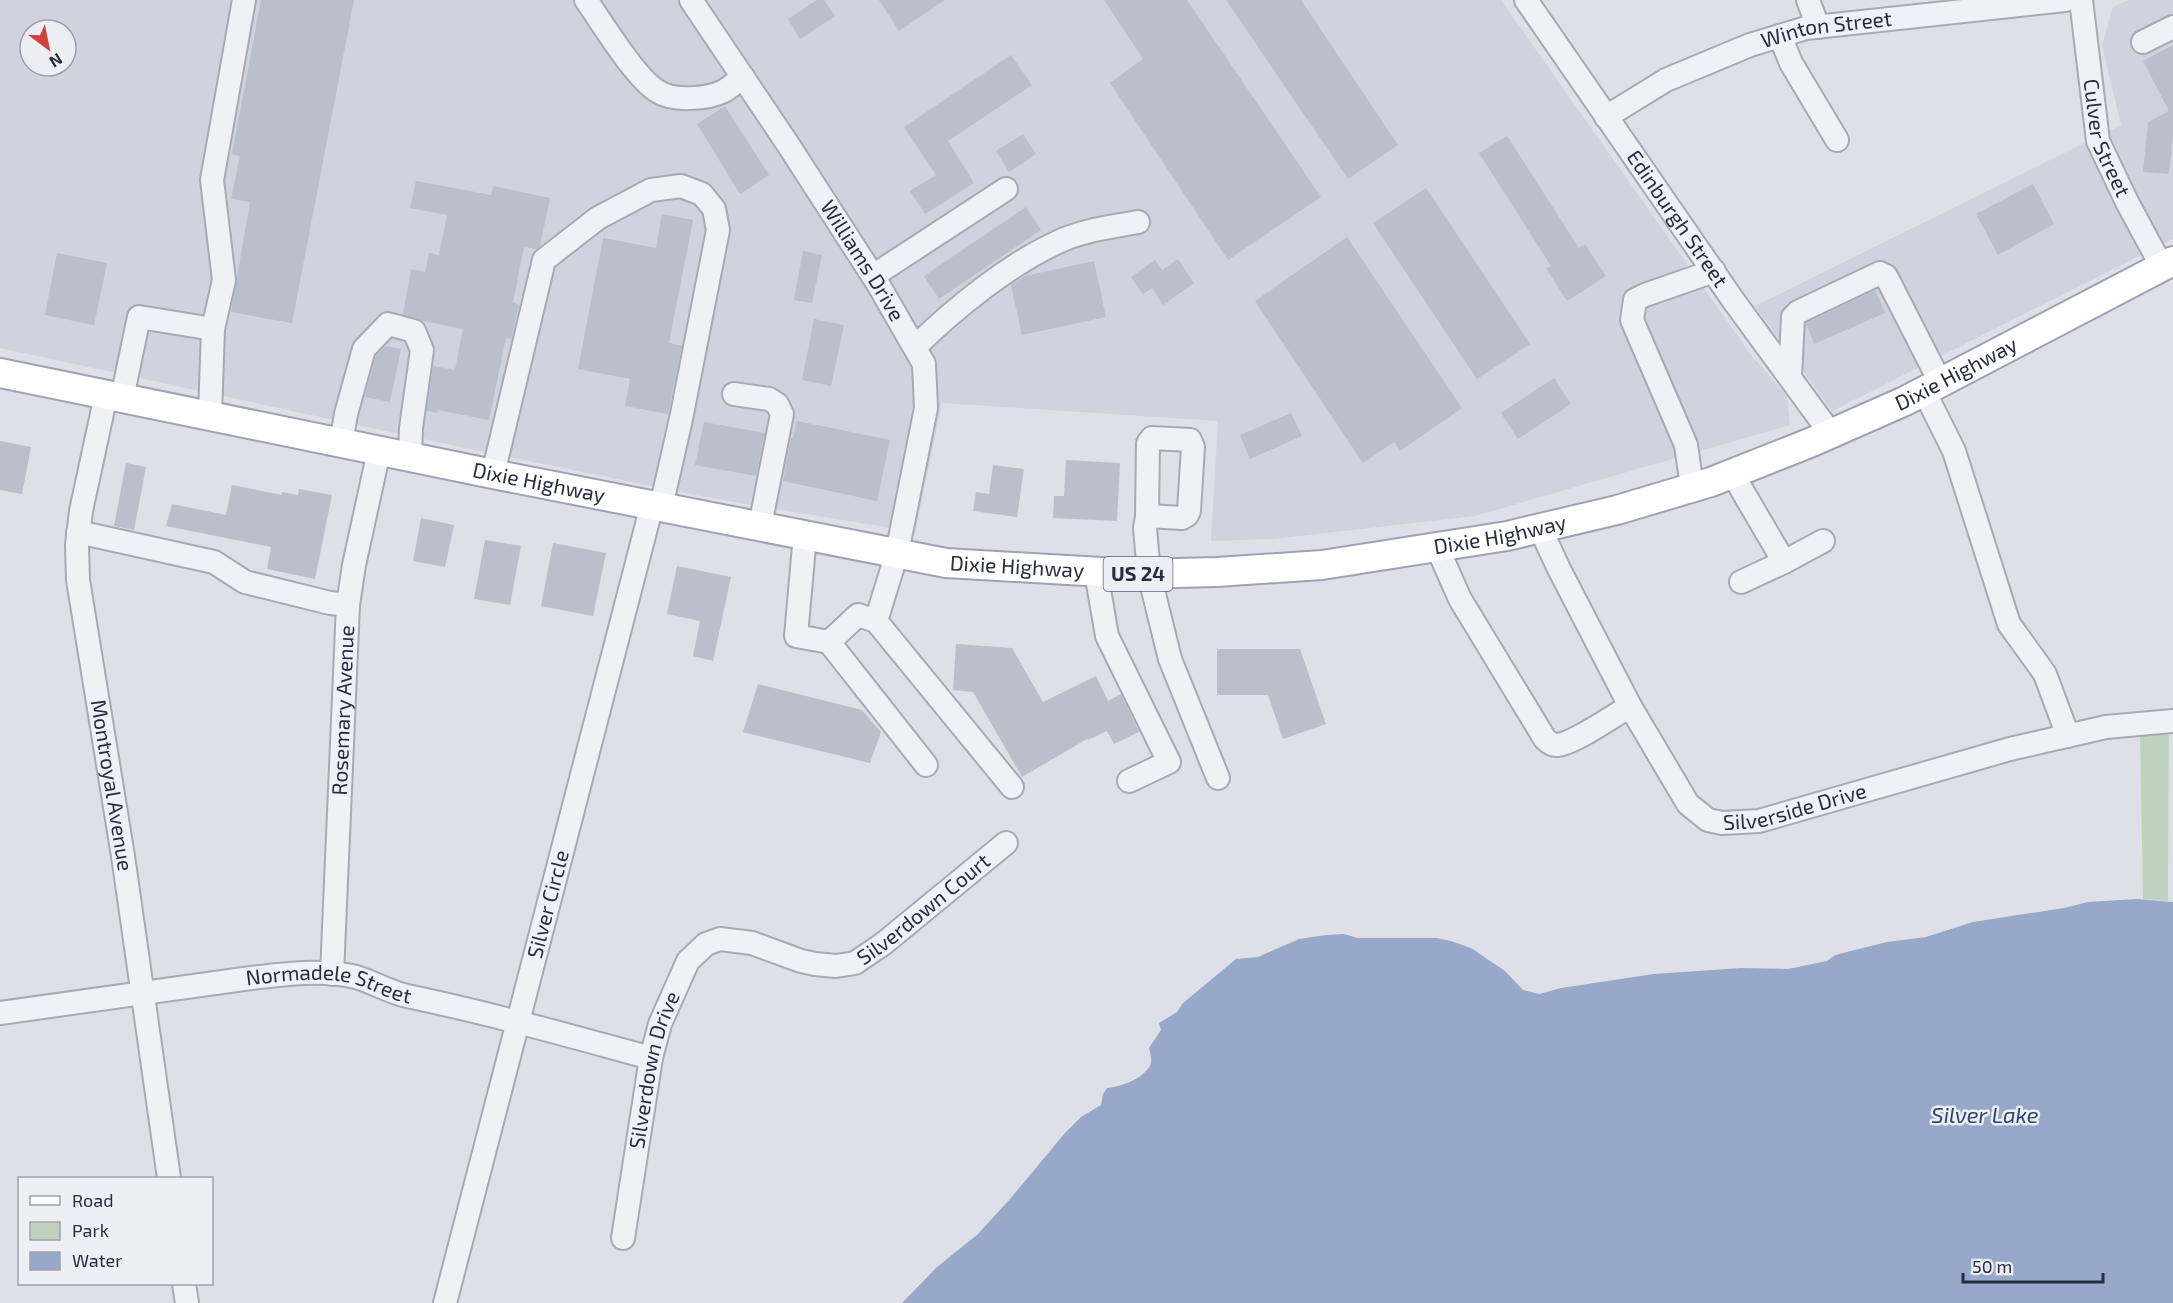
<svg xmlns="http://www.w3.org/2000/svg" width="2173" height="1303" viewBox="0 0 2173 1303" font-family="'Exo 2',sans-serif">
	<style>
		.built { fill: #d0d2dd; fill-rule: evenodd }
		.green { fill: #c0d2be }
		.water { fill: #97a8c9 }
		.building { fill: #bbbecb }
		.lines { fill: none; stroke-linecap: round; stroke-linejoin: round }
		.minor-casing { stroke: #a7aab5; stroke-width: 26 }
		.major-casing { stroke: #9da2b4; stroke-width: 32 }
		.minor { stroke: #f0f1f6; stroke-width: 22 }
		.major { stroke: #fff; stroke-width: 28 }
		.labels { text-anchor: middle; stroke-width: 5; stroke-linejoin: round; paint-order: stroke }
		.shield { fill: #edeff5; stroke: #626676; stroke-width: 1.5 }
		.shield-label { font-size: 20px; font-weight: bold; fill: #272c3f }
		.street-label { font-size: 21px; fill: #272c3f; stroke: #edeff5 }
		.water-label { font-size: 22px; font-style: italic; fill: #304373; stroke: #edeff5 }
	</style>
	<rect width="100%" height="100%" fill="#dee0e8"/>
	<g class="built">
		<path d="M0,0h1501l250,355 36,41 3,29 -315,91 -202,23 -62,2 7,-120 -276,-18 -27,129 -205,-34 -259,-53 -451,-97zM30,30h36v36h-36z"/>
		<path d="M2129,0h44v239l-341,172 -77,-105 366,-181 -19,-80 11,-38z"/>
	</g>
	<path class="green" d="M2169,731l-1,170 -25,-2 -3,-165z"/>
	<path class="water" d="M2137,899l36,3v401h-1271l35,-36 41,-33 32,-35 55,-66 16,-16 20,-12 2,-11 4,-6c14,-1 39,-10 44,-25 1,-5 -1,-10 -2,-15l12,-18 -2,-7 18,-11 6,-9 53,-44 22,-2 41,-18 27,-4 18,-1 14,4h79l14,3 20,7 34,23 18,19 16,4 22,-6 93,-14 87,-6 47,1 39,-8 8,-6 52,-13 39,-5 47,-15 91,-14 24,-6z"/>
	<g class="building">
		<path d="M261,0h93l-62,323 -61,-11 19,-110 -19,-3 9,-43 -8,-2z"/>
		<path d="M817,0h7l11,16 -35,23 -12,-20z"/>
		<path d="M879,0h66l-46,31z"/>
		<path d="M1104,0h83l134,197 -93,63 -118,-177 33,-24z"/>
		<path d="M1226,0h75l97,145 -50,34z"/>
		<path d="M2173,45v90l-4,39 -26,-2 5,-50 21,-11 -26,-50z"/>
		<path d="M1011,55l21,30 -84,56 26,42 -49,31 -15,-23 26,-16 -32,-48z"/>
		<path d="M725,106l44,69 -29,19 -43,-70z"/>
		<path d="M1023,134l13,20 -27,18 -13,-21z"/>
		<path d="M1507,136l72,112 6,-4 21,32 -39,25 -21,-33 5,-2 -72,-113z"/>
		<path d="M416,181l75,14 2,-9 57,12 -10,48 -4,3 -12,-2 -11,55 6,3 -8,34 -5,-1 -17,82 -51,-10 -1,3 -10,-2 6,-45 22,4 8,-41 -40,-8 -20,-7 8,-45 14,3 4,-19 10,2 8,-40 -37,-7z"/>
		<path d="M2033,184l21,40 -56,31 -22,-41z"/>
		<path d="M1426,188l104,156 -53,35 -104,-156z"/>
		<path d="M1026,207l15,23 -102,69 -15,-23z"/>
		<path d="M662,214l31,6 -24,123 13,3 -14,68 -43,-8 5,-27 -52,-10 25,-131 53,10z"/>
		<path d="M1347,237l115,171 -62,43 -6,-9 -31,21 -108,-162z"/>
		<path d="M803,251l19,4 -10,48 -18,-3z"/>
		<path d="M57,253l50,10 -13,62 -49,-10z"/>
		<path d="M1178,259l16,24 -31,22 -11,-17 -9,6 -12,-17 24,-17 7,10z"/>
		<path d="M1094,261l12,56 -84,18 -11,-50 14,-9z"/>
		<path d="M1875,290l10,23 -71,31 -8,-21z"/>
		<path d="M814,319l30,6 -13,61 -29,-6z"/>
		<path d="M386,346l15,3 -11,53 -25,-5 11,-41z"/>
		<path d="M1554,378l17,26 -53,35 -17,-26z"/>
		<path d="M1291,413l11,23 -52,23 -10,-24z"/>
		<path d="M797,421l93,19 -13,61 -94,-20 8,-43h2z"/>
		<path d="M704,422l61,11 -9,43 -61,-11z"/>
		<path d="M0,441l31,6 -9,47 -22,-4z"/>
		<path d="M1066,460l54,3 -3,58 -64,-3 1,-22h10z"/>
		<path d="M126,463l20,4 -12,63 -20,-4z"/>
		<path d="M993,465l31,4 -7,48 -44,-6 3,-19 13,2z"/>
		<path d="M232,485l50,10v-3l16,3 1,-6 33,6 -17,84 -48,-10 4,-22 -105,-21 6,-22 54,11z"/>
		<path d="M421,518l33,7 -9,42 -32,-6z"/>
		<path d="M485,540l36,6 -11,59 -36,-6z"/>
		<path d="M553,543l53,10 -13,63 -52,-10z"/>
		<path d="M677,566l54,11 -18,84 -20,-5 7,-35 -33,-7z"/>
		<path d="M956,644l56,4 31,54 53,-26 12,25 13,-7 18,38 -25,12 -7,-13 -19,9 -1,-1 -65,38 -49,-85 -20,-2z"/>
		<path d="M1217,649h83l26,75 -43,15 -15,-44h-51z"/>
		<path d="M758,684l104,26 19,22 -11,31 -127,-31z"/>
	</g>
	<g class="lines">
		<defs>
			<g id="minor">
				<path d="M586,0c17,24 48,76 71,91 16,11 51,8 67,0 7,-4 13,-10 19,-14"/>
				<path id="s1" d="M691,0l98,146 89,138 46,80 2,44 -29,145 -21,68 136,166"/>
				<path id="s2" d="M1526,0l207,300 98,134"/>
				<path d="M1808,0l10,27"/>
				<path id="s3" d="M2081,0l17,141 29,61 35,65"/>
				<path d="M1780,36l11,27 46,77"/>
				<path d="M2143,42l30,-15"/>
				<path id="s4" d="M1606,117l60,-37 84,-35 56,-17 259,-28"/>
				<path d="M873,276l133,-87"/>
				<path d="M915,347c40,-39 93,-82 143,-105 25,-12 54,-15 80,-20"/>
				<path d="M1790,377l3,-60 5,-5 82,-39 6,3 54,106"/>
				<path d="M1924,391l30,60 55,173 36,50 23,62"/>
				<path d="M734,394l35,5 8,5 5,10 -22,112"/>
				<path id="s5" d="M106,395l-25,116 -4,34 1,35 45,276 46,322"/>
				<path d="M122,398l17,-81 74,12"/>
				<path d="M210,416l3,-87 11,-49 -12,-100 32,-180"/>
				<path d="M341,443l5,-29 18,-65 24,-25 26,7 8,19 -11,78 -1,29"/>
				<path d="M1732,473l52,89 39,-21"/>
				<path d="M493,474l51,-214 54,-42 53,-28 30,-4 21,8 12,15 4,21 -37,189 -20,88"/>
				<path d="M1692,487l-6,-42 -54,-125 3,-20 10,-5 69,-24"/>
				<path d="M1147,516l35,2 5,-3 2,-4 4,-64 -3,-7 -38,-2 -4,5 -1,73 -2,12 4,46 21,85 48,119"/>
				<path id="s6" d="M1540,528l19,41 71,137 58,98 20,16 14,3 37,-2 251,-72 96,-22 67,-6"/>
				<path d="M78,532l136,30 31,20 85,21 18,2"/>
				<path d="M805,535l-9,101 33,6 29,-27 18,6"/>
				<path d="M1437,547l23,52 85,140c4,4 7,6 12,6 16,-1 58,-30 73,-39"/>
				<path d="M1096,572l11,64 62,126 -40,19"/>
				<path d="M1741,582l43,-20"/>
				<path d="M829,642l97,123"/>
				<path id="s7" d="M332,974l16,-369 6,-40 25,-114"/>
				<path id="s8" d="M0,1013l251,-35c33,-4 72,-9 105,-1 17,5 33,15 51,19 82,17 163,40 244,62"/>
				<path id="s9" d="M623,1238l28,-180 9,-34 28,-63 18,-17 14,-5 32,4 49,18 14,3 21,2 19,-3 28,-19 123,-101"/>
				<path d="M184,1284l3,19"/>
				<path id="s10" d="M445,1303l207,-798"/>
			</g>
			<g id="major">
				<path id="s11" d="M0,373l493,101 453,89 190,11 81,-2 105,-7 185,-29 110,-26 94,-28 101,-40 93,-41 268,-140"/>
			</g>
		</defs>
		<use href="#minor" class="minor-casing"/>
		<use href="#major" class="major-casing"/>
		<use href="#minor" class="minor"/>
		<use href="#major" class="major"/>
	</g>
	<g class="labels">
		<rect class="shield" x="1103.5" y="557" width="69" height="34" rx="4.5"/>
		<g class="shield-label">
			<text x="1138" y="581">US 24</text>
		</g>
		<g class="street-label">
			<text dy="7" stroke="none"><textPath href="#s4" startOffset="240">Winton Street</textPath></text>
			<text dy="7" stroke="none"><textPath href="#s3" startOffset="141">Culver Street</textPath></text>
			<text dy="7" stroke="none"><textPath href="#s2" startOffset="266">Edinburgh Street</textPath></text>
			<text dy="7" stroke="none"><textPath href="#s1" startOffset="312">Williams Drive</textPath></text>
			<text dy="7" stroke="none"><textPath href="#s11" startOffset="2008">Dixie Highway</textPath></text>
			<text dy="7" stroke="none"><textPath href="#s11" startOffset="550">Dixie Highway</textPath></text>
			<text dy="7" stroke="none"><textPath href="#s11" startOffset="1522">Dixie Highway</textPath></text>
			<text dy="7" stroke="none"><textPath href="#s11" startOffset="1036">Dixie Highway</textPath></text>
			<text dy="7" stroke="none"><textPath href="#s7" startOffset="264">Rosemary Avenue</textPath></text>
			<text dy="7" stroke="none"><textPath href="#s5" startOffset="396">Montroyal Avenue</textPath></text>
			<text dy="7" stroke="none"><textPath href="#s6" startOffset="428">Silverside Drive</textPath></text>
			<text dy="7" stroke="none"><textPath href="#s10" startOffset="412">Silver Circle</textPath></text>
			<text dy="7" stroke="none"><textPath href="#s9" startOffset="552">Silverdown Court</textPath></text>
			<text dy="7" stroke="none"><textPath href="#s8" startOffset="333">Normadele Street</textPath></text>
			<text dy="7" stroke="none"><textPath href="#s9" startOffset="171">Silverdown Drive</textPath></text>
		</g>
		<g class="water-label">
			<text x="1985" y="1123">Silver Lake</text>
		</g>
	</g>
	<rect x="18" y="1177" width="195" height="108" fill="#edeff5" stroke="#9ea1ac" stroke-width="1.5"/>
	<rect x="30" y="1196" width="30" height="9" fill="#ffffff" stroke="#9ea1ac" stroke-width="1.5"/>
	<text x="72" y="1207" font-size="18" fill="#272c3f">Road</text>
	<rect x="30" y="1222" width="30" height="18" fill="#c0d2be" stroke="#9ea1ac" stroke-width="1.5"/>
	<text x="72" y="1237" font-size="18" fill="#272c3f">Park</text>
	<rect x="30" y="1252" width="30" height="18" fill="#97a8c9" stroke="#9ea1ac" stroke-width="1.5"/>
	<text x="72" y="1267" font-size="18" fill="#272c3f">Water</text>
	<g transform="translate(48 48) rotate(148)"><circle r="28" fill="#edeff5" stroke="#9ea1ac" stroke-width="1.5"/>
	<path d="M0-4.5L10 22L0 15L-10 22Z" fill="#d0403f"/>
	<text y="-9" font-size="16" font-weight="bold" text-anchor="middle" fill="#272c3f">N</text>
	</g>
	<path d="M1963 1273v9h140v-9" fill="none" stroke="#272c3f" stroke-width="3"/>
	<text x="1972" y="1273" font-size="18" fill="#272c3f" stroke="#edeff5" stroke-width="4.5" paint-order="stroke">50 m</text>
</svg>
